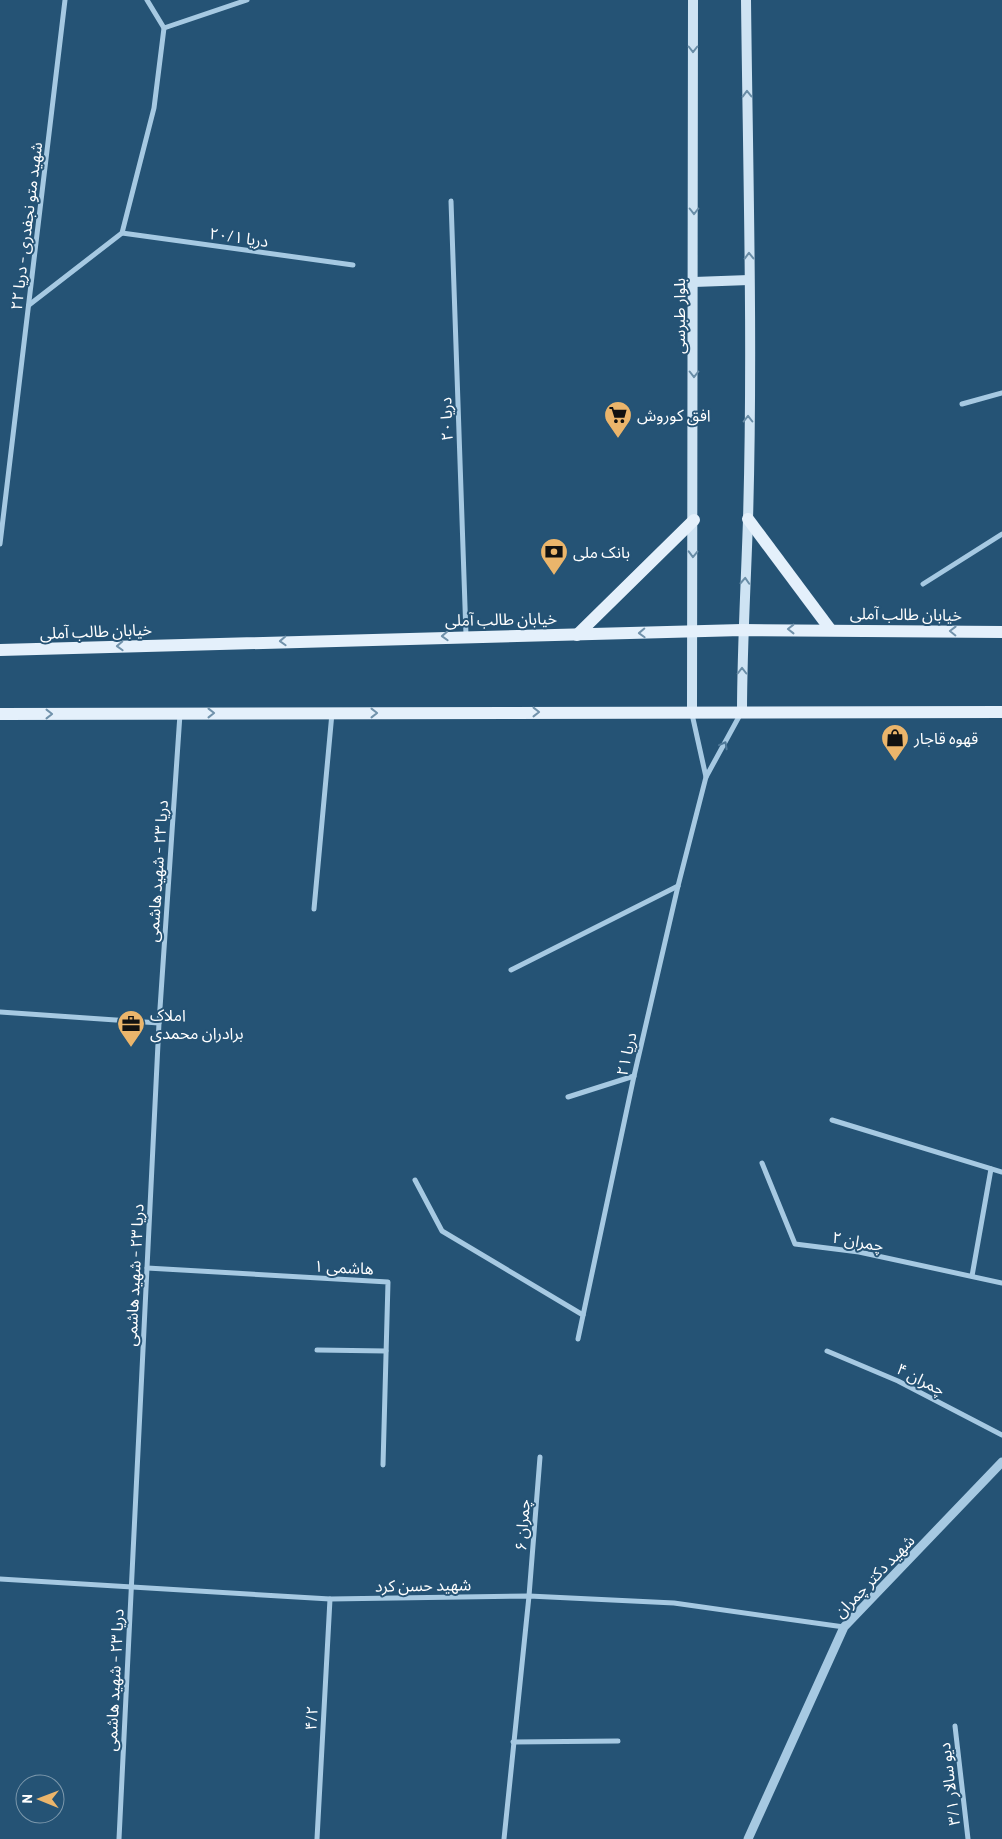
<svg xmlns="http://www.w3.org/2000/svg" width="1002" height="1839" viewBox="0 0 1002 1839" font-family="Barlow,'Noto Sans Arabic',sans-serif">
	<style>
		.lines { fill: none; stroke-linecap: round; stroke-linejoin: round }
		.minor { stroke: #a6c9e2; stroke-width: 5 }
		.tertiary { stroke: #a6c9e2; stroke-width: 9 }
		.secondary { stroke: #cee3f3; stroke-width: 10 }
		.primary { stroke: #e4f0fb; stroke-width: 12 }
		.oneway { stroke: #698da7 }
		.oneway2 { stroke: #7192ab }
		.oneway3 { stroke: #4c7696 }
		.labels { text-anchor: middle; stroke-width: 4; stroke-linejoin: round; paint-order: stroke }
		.street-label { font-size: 16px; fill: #fff; stroke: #255375 }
		.poi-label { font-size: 16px; fill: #fff; stroke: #255375; text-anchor: start }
	</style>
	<rect width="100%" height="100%" fill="#255375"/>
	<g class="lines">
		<g class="minor">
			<path d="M164,28l83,-28"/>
			<path d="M451,201l15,434"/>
			<path d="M122,233l231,32"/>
			<path d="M29,305l93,-72 32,-125 10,-80 -17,-28"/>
			<path d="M962,404l40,-11"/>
			<path d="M0,544l65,-544"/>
			<path d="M923,584l79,-50"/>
			<path d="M692,714l14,63"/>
			<path d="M314,909l18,-196"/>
			<path d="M511,970l167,-84"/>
			<path d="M0,1012l159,11"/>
			<path d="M568,1097l66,-21"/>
			<path d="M832,1120l170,52"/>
			<path d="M762,1163l33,81 64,8 143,31"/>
			<path d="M415,1180l27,51 141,84"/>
			<path d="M147,1268l241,14 -5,183"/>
			<path d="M972,1276l19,-107"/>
			<path d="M578,1339l56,-263 44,-190 28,-109 35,-64"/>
			<path d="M317,1350l69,1"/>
			<path d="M827,1351l71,30 104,54"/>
			<path d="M0,1579l330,20 199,-3 145,7 170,24"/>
			<path d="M955,1726l13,113"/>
			<path d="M513,1742l105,-1"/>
			<path d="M119,1839l40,-816 21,-309"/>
			<path d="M317,1839l13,-240"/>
			<path d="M504,1839l25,-243 11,-139"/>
		</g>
		<path class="tertiary" d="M748,1839l96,-212 158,-165"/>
		<g class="secondary">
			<path d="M694,282l55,-2"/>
			<path d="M692,712l1,-712"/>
			<path d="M742,712c0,-64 4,-128 6,-193 5,-173 0,-346 -2,-519"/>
		</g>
		<g class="primary">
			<path d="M748,519l82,110"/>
			<path d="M577,635l117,-115"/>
			<path d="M0,650l742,-20 260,2"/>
			<path d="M0,714l1002,-2"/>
		</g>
	</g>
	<defs><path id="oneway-chevron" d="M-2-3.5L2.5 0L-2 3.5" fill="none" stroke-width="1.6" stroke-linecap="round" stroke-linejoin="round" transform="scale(1.25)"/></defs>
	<g class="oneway">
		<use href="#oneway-chevron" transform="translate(693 49) rotate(90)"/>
		<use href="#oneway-chevron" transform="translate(747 94) rotate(-91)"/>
		<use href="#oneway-chevron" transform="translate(694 211) rotate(90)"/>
		<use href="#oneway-chevron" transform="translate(749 256) rotate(-91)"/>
		<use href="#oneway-chevron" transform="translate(694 374) rotate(90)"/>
		<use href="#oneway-chevron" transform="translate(748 419) rotate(-90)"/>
		<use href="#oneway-chevron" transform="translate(693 554) rotate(91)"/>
		<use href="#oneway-chevron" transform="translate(745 581) rotate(-87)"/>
		<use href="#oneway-chevron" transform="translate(742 671) rotate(-90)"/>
	</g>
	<g class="oneway2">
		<use href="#oneway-chevron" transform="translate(791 629) rotate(180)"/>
		<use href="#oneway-chevron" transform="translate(953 631) rotate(-179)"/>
		<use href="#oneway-chevron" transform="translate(642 633) rotate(178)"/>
		<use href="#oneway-chevron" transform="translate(445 636) rotate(178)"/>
		<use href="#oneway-chevron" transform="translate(283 641) rotate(178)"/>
		<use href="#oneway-chevron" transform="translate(120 646) rotate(178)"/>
		<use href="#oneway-chevron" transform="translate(536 712)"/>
		<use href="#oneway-chevron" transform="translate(211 713)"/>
		<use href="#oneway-chevron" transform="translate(374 713)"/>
		<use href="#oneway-chevron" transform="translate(49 714)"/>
	</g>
	<use class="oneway3" href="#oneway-chevron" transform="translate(724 745) rotate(-62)"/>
	<defs>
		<symbol id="supermarket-pin" viewBox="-11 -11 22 30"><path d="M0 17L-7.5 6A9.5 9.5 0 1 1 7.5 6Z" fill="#ebb56b" stroke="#255375"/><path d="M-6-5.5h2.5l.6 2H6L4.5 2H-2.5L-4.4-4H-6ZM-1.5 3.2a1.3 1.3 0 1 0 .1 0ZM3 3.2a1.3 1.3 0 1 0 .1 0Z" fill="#111"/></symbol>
		<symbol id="bank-pin" viewBox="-11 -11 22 30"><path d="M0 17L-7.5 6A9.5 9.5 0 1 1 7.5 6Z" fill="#ebb56b" stroke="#255375"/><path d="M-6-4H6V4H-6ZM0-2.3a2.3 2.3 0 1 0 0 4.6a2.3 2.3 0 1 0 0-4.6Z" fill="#111"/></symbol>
		<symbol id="shop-pin" viewBox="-11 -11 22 30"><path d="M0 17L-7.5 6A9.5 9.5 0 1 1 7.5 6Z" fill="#ebb56b" stroke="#255375"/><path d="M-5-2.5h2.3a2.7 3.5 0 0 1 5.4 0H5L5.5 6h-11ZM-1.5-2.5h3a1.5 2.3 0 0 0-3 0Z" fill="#111"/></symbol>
		<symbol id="office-pin" viewBox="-11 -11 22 30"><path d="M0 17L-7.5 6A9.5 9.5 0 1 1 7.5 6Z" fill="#ebb56b" stroke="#255375"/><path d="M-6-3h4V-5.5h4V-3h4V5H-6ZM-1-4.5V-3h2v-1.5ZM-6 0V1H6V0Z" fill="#111"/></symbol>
	</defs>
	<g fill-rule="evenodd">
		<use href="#supermarket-pin" x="602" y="399" width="32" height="43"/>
		<use href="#bank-pin" x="538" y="536" width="32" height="43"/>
		<use href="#shop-pin" x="879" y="722" width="32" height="43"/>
		<use href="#office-pin" x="115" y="1008" width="32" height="43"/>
	</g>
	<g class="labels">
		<g class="street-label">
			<text transform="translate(26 226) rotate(-83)" y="6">شهید متو نجفدری - دریا ۲۲</text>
			<text transform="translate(239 237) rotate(8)" y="6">دریا ۲۰/۱</text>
			<text transform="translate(679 316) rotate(-90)" y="6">بلوار طبرسی</text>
			<text transform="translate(446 419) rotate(-92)" y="6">دریا ۲۰</text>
			<text transform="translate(906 614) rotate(1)" y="6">خیابان طالب آملی</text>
			<text transform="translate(501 619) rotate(-1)" y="6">خیابان طالب آملی</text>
			<text transform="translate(96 631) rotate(-2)" y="6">خیابان طالب آملی</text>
			<text transform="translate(157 871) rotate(-86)" y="6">دریا ۲۳ - شهید هاشمی</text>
			<text transform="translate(626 1054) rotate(-77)" y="6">دریا ۲۱</text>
			<text transform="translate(858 1241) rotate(10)" y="6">چمران ۲</text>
			<text transform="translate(344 1267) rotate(3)" y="6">هاشمی ۱</text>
			<text transform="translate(134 1275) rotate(-87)" y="6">دریا ۲۳ - شهید هاشمی</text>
			<text transform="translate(921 1379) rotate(27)" y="6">چمران ۴</text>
			<text transform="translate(522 1525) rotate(-86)" y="6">چمران ۶</text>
			<text transform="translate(874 1576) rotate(-46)" y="6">شهید دکتر چمران</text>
			<text transform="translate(423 1585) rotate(-1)" y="6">شهید حسن کرد</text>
			<text transform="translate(114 1680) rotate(-87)" y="6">دریا ۲۳ - شهید هاشمی</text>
			<text transform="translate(311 1718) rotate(-87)" y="6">۴/۲</text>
			<text transform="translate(949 1784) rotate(-97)" y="6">دیو سالار ۳/۱</text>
		</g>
		<g class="poi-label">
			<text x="637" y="421">افق کوروش</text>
			<text x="573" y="558">بانک ملی</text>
			<text x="914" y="744">قهوه قاجار</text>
			<text x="150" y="1021">املاک<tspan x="150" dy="18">برادران محمدی</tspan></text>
		</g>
	</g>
	<g transform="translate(40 1799) rotate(271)"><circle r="24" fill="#255375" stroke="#7c98ac"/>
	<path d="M0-4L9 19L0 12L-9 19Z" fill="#ebb56b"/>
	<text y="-8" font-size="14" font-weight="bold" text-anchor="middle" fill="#ffffff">N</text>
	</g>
</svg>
